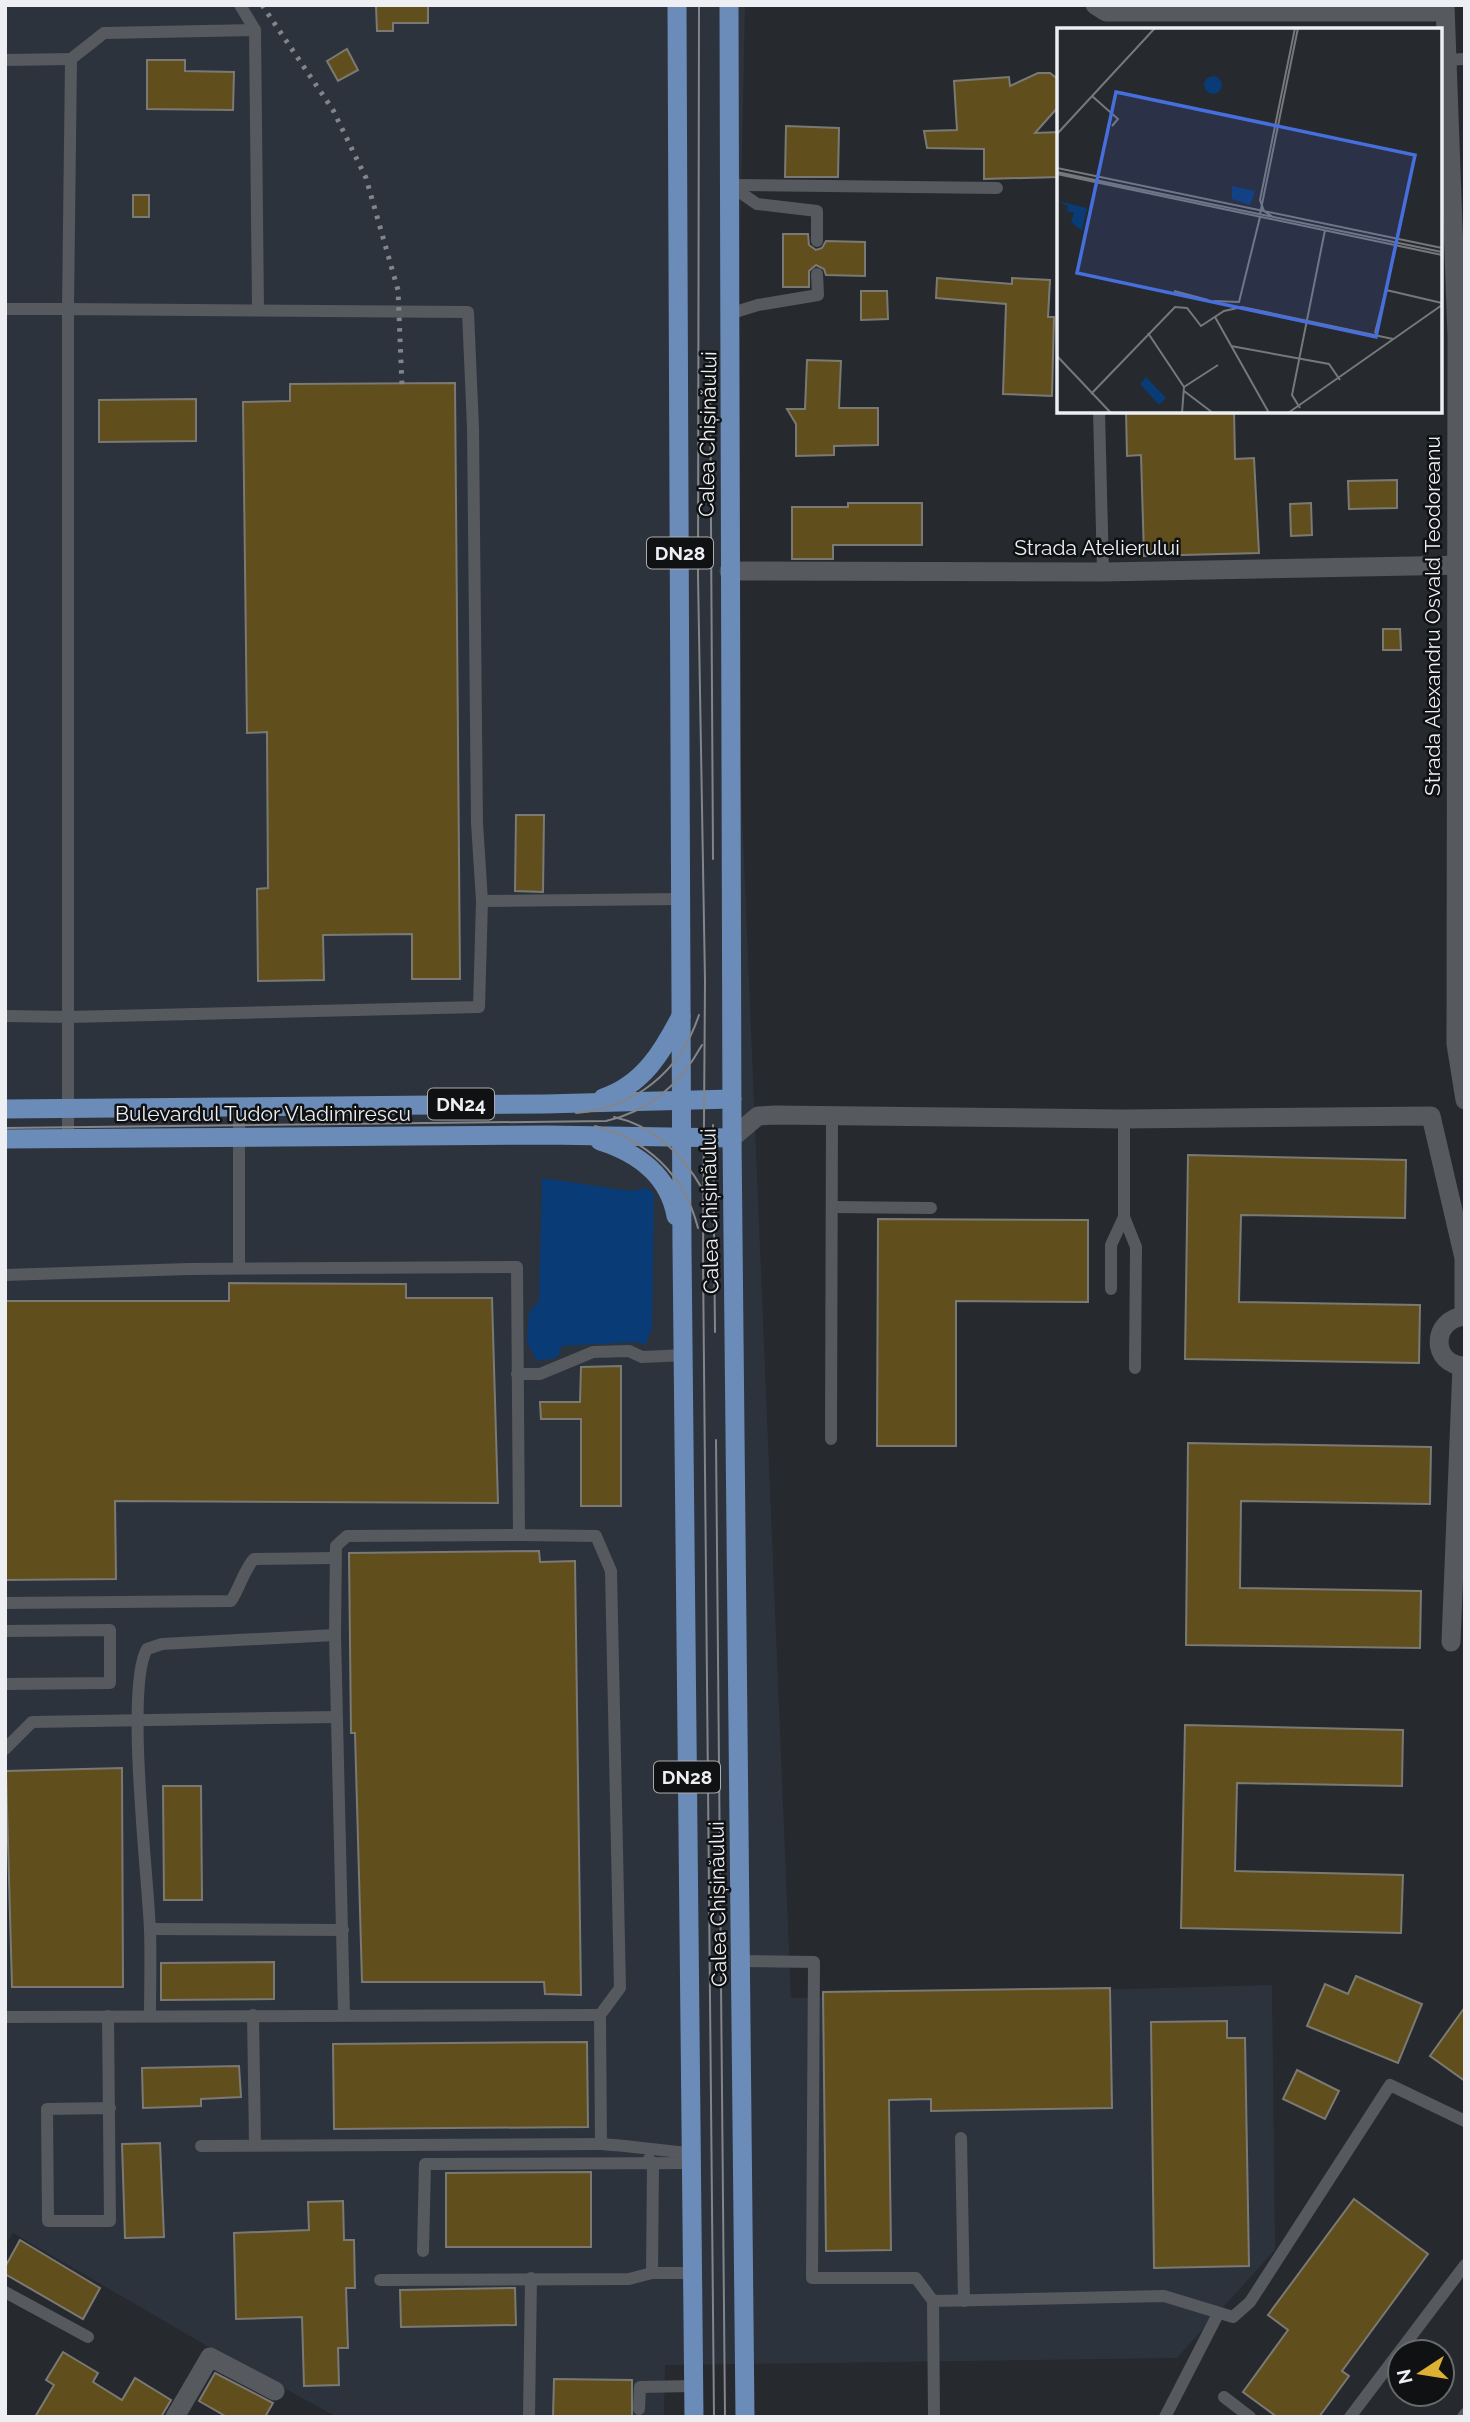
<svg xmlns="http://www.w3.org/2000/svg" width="1470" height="2422" viewBox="0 0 1470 2422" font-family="Raleway,sans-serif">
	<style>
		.built { fill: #2c333c }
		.green { fill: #093b76 }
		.building { fill: #604e1d; stroke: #7b7973; stroke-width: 2 }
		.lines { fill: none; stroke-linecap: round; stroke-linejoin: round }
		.service { stroke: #56595e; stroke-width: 12 }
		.minor { stroke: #56595e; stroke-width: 19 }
		.primary { stroke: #6b8cb9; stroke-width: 19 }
		.tram { stroke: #838589; stroke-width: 2 }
		.rail { stroke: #838589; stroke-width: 5; stroke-dasharray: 3.5 7; stroke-linecap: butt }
		.labels { text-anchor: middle; stroke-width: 5; stroke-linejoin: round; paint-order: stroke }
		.shield { fill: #101113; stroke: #abacaf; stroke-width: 2 }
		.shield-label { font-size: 19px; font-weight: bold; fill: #edeff2 }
		.street-label { font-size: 21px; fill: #edeff2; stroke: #101113 }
		.inset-road { fill: none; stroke: #76787c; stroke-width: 2 }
		.view { fill: #476edd; fill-opacity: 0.15; stroke: #476edd; stroke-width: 3.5 }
		.inset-edge { fill: none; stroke: #edeff2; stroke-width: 3.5 }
	</style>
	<rect width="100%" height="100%" fill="#26292d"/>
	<path class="built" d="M5,5h740l-12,588 58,1405 481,-13 3,265 -98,108 -512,7 -1,52h-327l-123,-67 -201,-117 -8,12z"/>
	<path class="green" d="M542,1178l89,13 15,-3 8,5 -2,136 -7,16 -9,-3 -74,4 -5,12 -20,3 -10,-19 2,-30 10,-11z"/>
	<g class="building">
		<path d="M428,5v18h-35v8h-16l-1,-25z"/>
		<path d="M347,49l11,21 -20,11 -11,-20z"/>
		<path d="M147,60h38v11l49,1 -1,38 -86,-1z"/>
		<path d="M1038,73h12l9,7v26l-24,27 24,-1v45l-75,2v-30l-57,-1 -3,-17 33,-1 -3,-49 55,-4 1,9z"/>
		<path d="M786,126l53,2 -1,49h-53z"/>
		<rect x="133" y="195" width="16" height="22"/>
		<path d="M783,234h25l1,11 7,5 6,-2 4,-7 39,1v34l-39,-1 -2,-6 -8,-4 -7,6v16h-26z"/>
		<path d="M937,278l75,6v-6l38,2 -2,37h6l-2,79 -49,-2 3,-90 -70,-6z"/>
		<path d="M861,291h26l1,28 -27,1z"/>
		<path d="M807,360l34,1 -2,47h39v37l-44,1v9l-38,1v-32l-9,-15h18z"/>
		<path d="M455,383l5,596h-48v-45l-89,1 1,45 -66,1 -1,-92 11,-1 -1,-156 -20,1 -4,-331 47,-1v-17z"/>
		<path d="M196,399v42l-97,1v-42z"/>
		<path d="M1126,411h108l1,48 19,-1 5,95 -115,3 -3,-101 -14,1z"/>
		<path d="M1397,480v28l-48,1 -1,-28z"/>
		<path d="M848,503h74v42h-89v14h-41v-52h56z"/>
		<path d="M1311,503l1,32 -21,1 -1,-32z"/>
		<path d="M1383,629h17l1,21h-18z"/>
		<path d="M516,815h28l-1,77 -28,-1z"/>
		<path d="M1188,1155l218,5 -1,58 -164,-3 -2,87 181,3 -1,58 -234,-4z"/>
		<path d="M878,1219l210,1v82l-132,-1v145h-79z"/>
		<path d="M229,1283l177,1v14h86l6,205 -383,-2 1,78 -111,1v-279h224z"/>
		<path d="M621,1366v140h-40v-87h-40l-1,-17h40l1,-35z"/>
		<path d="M1188,1443l243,4 -1,57 -189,-3 -1,87 181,3 -1,57 -234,-3z"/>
		<path d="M539,1551l1,11 35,-1 6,434 -36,-1 -1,-12h-182l-7,-249h-4l-2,-180z"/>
		<path d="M1185,1725l218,5 -1,56 -165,-3 -2,88 168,4 -2,58 -220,-5z"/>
		<path d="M122,1768l1,219h-111l-6,-216z"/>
		<path d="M163,1786h38l1,114h-38z"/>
		<path d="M274,1962v37l-113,1v-37z"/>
		<path d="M1356,1976l66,28 -24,59 -91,-37 18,-42 23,10z"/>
		<path d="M1110,1988l2,120 -181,3v-12l-42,1 2,150 -65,1 -3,-259z"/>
		<path d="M1465,2007v74l-35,-25z"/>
		<path d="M1227,2021v17h18l4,228 -95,2 -3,-246z"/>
		<path d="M587,2042l1,85 -254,2 -1,-85z"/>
		<path d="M239,2066l2,31 -40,2v7l-58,2 -1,-40z"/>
		<path d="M1297,2070l42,21 -14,28 -42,-20z"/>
		<path d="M160,2143l4,94 -39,1 -3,-94z"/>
		<path d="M591,2172v75h-145v-74z"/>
		<path d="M1354,2199l74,55 -86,117 7,5 -30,41h-42l-34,-25 45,-62 -20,-15z"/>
		<path d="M343,2201l1,39h10l1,48h-9l2,60h-10l1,37 -35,1 -2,-69 -66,2 -2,-86 75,-3 -1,-28z"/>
		<path d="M20,2240l80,48 -17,31 -78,-45v-7z"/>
		<path d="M515,2288l1,37 -115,2 -1,-37z"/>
		<path d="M63,2352l35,21 -5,9 29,18 13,-22 36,22 -10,17h-126l19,-32 -8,-5z"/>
		<path d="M215,2373l58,30 -8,14h-38l-28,-16z"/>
		<path d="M554,2379l78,1v37h-79z"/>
	</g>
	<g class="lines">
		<g class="service">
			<path d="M240,5l15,25"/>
			<path d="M5,60l66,-1"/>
			<path d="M1445,60l20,-1"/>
			<path d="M731,185l266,3"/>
			<path d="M731,186l26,18 60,7v30"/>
			<path d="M5,309h63l3,-250 33,-26 151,-3 3,278"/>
			<path d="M732,313l26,-8 60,-10 -1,-21"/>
			<path d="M1099,411l4,161"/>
			<path d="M482,901l200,-2"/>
			<path d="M5,1016l64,1 410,-10 3,-106 -5,-78 -4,-395 -5,-116 -400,-3v829"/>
			<path d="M832,1207l99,1"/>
			<path d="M1124,1217l12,30 -1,121"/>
			<path d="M239,1268v-162"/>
			<path d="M5,1275l183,-6 329,-2 2,268 77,1 15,35 9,417 -20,27 1,129c31,2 60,7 92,9"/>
			<path d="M1111,1289v-44l13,-28v-98"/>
			<path d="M517,1374h23l53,-22 36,-1 13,6 43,-2"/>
			<path d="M831,1439l1,-324"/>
			<path d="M5,1603l226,-2c8,-12 14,-33 23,-42l81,-1"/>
			<path d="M5,1631l105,-1v53l-105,1"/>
			<path d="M5,1749l27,-27 304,-5"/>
			<path d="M150,1929l193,1"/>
			<path d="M741,1961l73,1 -2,316h104l17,23 1,116"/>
			<path d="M253,2015l2,129"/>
			<path d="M344,2015l-9,-380 1,-89 11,-10 172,-1"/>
			<path d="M108,2016l2,205h-62l-1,-112 63,-1"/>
			<path d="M150,2016c0,-29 1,-57 0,-86 -2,-53 -25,-244 -3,-281l15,-5 173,-9"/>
			<path d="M5,2017l595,-2"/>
			<path d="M961,2138l3,163"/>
			<path d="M201,2146l400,-2"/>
			<path d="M649,2159l4,5 -1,109"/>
			<path d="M423,2251l2,-87 268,-1"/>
			<path d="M380,2280l249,-1 23,-6h41"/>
			<path d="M5,2292l83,45"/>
			<path d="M933,2301l231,-5 69,21 17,-15 140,-217 75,36"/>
			<path d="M1224,2397l26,20"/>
			<path d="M639,2409l1,-22 54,-1"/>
			<path d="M529,2417l2,-139"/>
			<path d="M1165,2417l53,-103"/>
			<path d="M1350,2417l115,-152"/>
			<path d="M1463,2417l2,-3"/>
		</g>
		<g class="minor">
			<path d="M1095,5l11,7h338"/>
			<path d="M1445,5l12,331 -1,708 9,56"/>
			<path d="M729,571l374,1 362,-7"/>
			<path d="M732,1138l26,-22 17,-1 349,4 307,-3 33,142v58"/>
			<path d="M1465,1316c-34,3 -35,49 0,50"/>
			<path d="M1451,1642l11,-276"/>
			<path d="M175,2417l35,-60 65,34"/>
		</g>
		<g class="primary">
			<path d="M677,5l5,1242 12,1170"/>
			<path d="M729,5l3,1133 13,1279"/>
			<path d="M603,1098c40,-13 60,-47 78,-82"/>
			<path d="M5,1109l540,-5 187,-5"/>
			<path d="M5,1139l541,-4 186,3"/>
			<path d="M600,1141c38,12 69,35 76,75"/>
		</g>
		<g class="tram">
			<path d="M699,5l-1,570 7,406 -2,279 11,1157"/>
			<path d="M710,359l3,500"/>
			<path d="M576,1113c59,-5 104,-41 123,-98"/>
			<path d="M614,1117c41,9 69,38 89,73"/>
			<path d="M713,1125l2,207"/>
			<path d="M595,1126c52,14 89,48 103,102"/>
			<path d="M5,1128l601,-7c44,-10 75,-38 96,-76"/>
			<path d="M716,1440l9,977"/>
		</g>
		<path class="rail" d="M262,5l71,105 33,68 32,112 4,96"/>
	</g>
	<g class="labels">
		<g class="shield">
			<rect x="647" y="537.5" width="66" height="31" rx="5"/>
			<rect x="428" y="1088.5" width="66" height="31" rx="5"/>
			<rect x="654" y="1761.5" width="66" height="31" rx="5"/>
		</g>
		<g class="shield-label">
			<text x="680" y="560">DN28</text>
			<text x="461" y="1111">DN24</text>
			<text x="687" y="1784">DN28</text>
		</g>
		<g class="street-label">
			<text transform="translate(708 434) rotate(-89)" y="7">Calea Chișinăului</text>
			<text x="1097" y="555">Strada Atelierului</text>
			<text transform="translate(1433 616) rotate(-90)" y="7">Strada Alexandru Osvald Teodoreanu</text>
			<text x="263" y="1121">Bulevardul Tudor Vladimirescu</text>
			<text transform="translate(710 1211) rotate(-91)" y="7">Calea Chișinăului</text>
			<text transform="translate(718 1904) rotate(-91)" y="7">Calea Chișinăului</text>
		</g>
	</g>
	<g transform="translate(1057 28)">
		<rect width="385" height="385" fill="#26292d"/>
		<path d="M147 57a9 9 0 1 1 18 0a9 9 0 1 1-18 0ZM175,158l23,5 -5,14 -18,-6zM0,173l30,7 -5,23 -11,-9 3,-9 -7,-2 1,-5zM89,349l20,21 -7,7 -19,-21z" fill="#093b76"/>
		<path class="inset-road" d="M35,68l26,23 -6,7M0,106l98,-106M0,140l385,80M0,144l385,80M0,146l385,81M203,186l38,-186M216,189l-9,-6 -4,-11 35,-172M117,263l34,9M157,273l25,1 21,-85M158,289l54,96M91,305l36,54 -2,26M318,305l11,-43 56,13M174,318l98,18 11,16M0,328l54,57M127,359l34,-22M127,363l29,22M34,366l84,-87 12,1 14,18 23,-15 18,-4 151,32M243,380l-8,-13 33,-165M231,385l154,-108"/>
		<path class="view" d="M59,64l299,63 -39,182 -299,-64z"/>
		<rect width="385" height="385" class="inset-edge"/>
	</g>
	<rect width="1470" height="2422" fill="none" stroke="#edeff2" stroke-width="14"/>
	<g transform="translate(1421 2373) rotate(258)"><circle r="33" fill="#101113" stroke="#686a6c" stroke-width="2"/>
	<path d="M0-5L12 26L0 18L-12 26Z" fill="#ddb133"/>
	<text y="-10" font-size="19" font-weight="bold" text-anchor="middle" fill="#edeff2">N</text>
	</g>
</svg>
